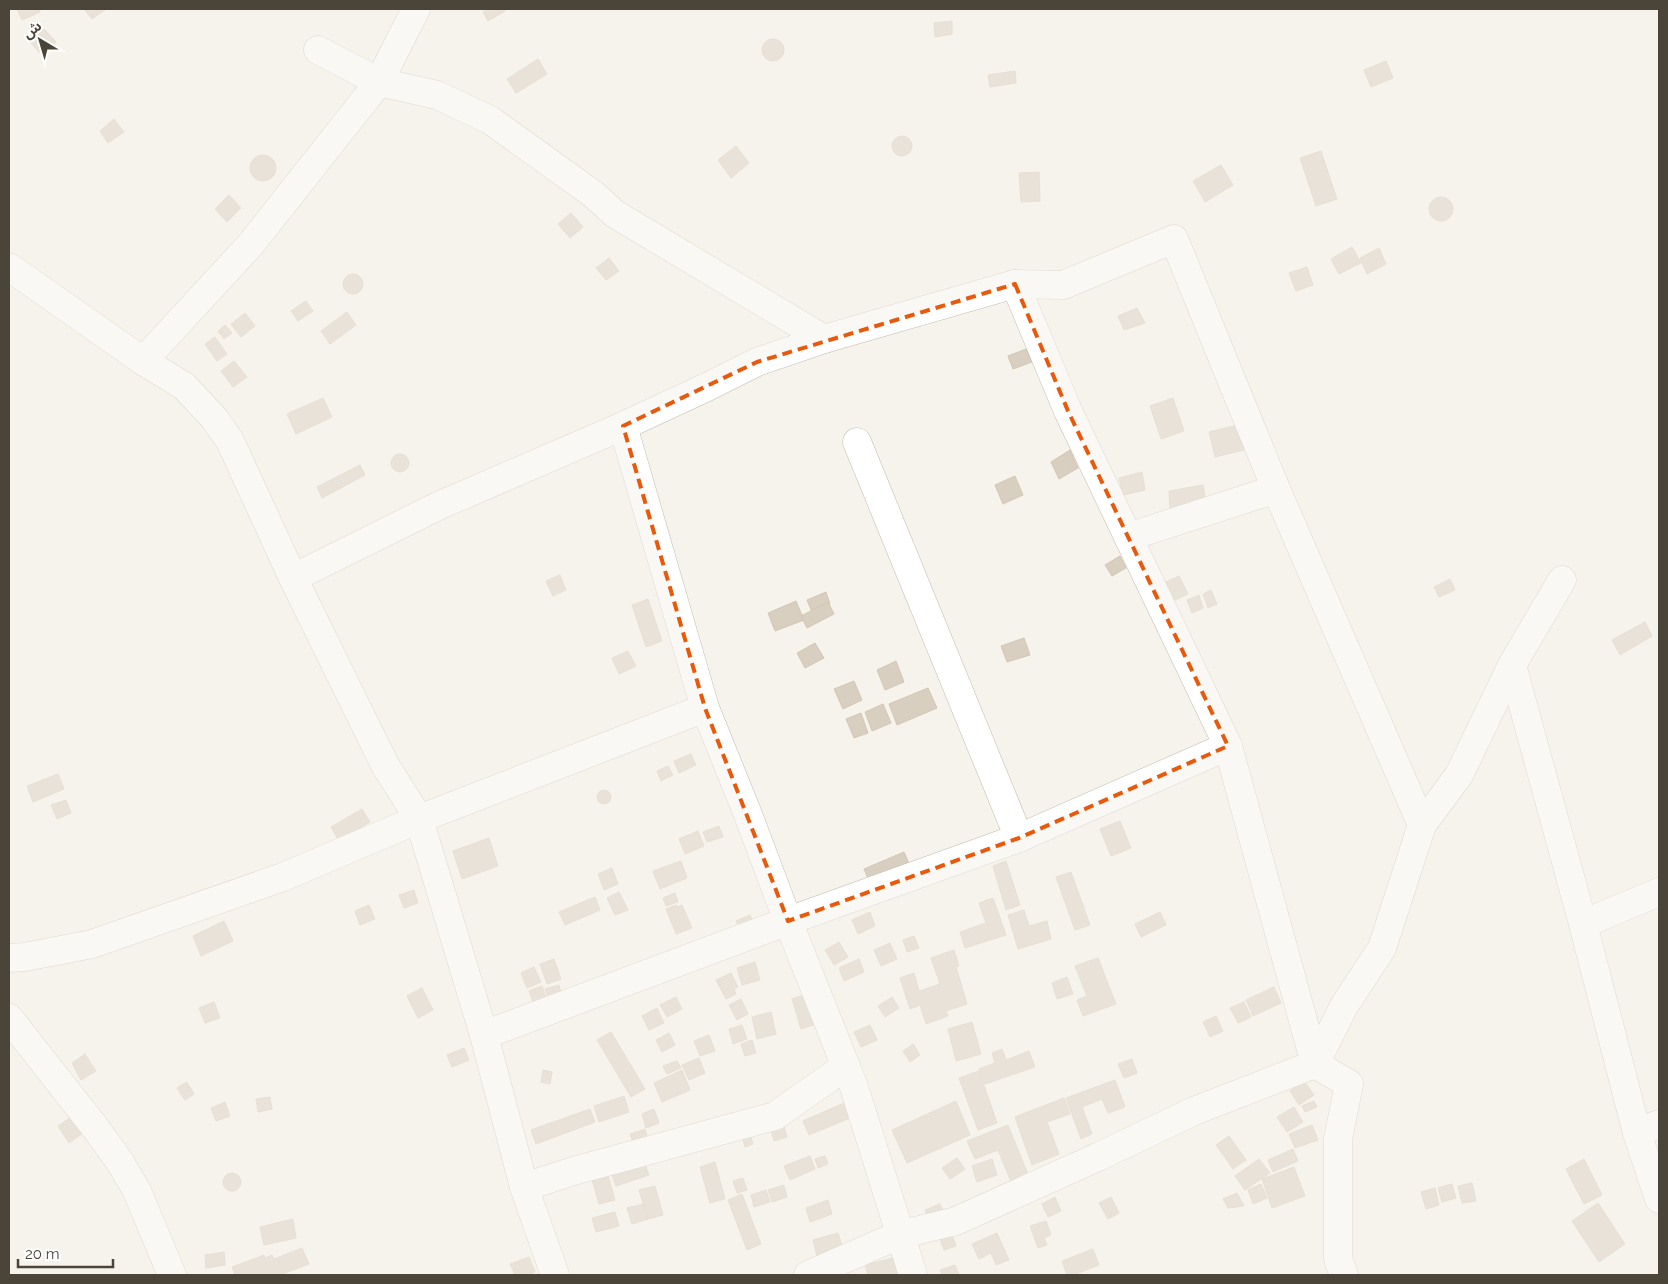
<svg xmlns="http://www.w3.org/2000/svg" width="1668" height="1284" viewBox="0 0 1668 1284" font-family="Raleway,'Noto Sans Arabic',sans-serif">
	<style>
		.building { fill: #d8cfc1; stroke: #d3c7b4 }
		.lines { fill: none; stroke-linecap: round; stroke-linejoin: round }
		.street-casing { stroke: #c2bbae; stroke-width: 29 }
		.street { stroke: #fff; stroke-width: 28 }
		.marked { fill: none; stroke: #e8590c; stroke-width: 4; stroke-dasharray: 10 6; stroke-linejoin: round }
	</style>
	<rect width="100%" height="100%" fill="#f6f3ec"/>
	<g class="building">
		<path d="M17,9h22l1,3 -18,8z"/>
		<path d="M84,9h22l-14,10z"/>
		<path d="M489,9h15l1,2 -17,10 -5,-9z"/>
		<path d="M952,21v13l-17,3 -1,-14z"/>
		<path d="M44,29l12,13 -14,13 -12,-13z"/>
		<circle cx="773" cy="50" r="11"/>
		<path d="M538,59l9,15 -31,19 -9,-14z"/>
		<path d="M1386,61l7,17 -22,9 -7,-17z"/>
		<path d="M1015,71l1,12 -26,4 -2,-12z"/>
		<path d="M114,119l10,13 -16,11 -8,-12z"/>
		<circle cx="902" cy="146" r="10"/>
		<path d="M736,146l13,17 -18,15 -13,-18z"/>
		<path d="M1321,151l16,48 -21,7 -16,-48z"/>
		<circle cx="263" cy="168" r="13"/>
		<path d="M1221,165l12,20 -28,17 -12,-21z"/>
		<path d="M1039,172l1,29 -19,1 -2,-29z"/>
		<path d="M229,195l12,13 -14,14 -12,-13z"/>
		<circle cx="1441" cy="209" r="12"/>
		<path d="M571,213l12,14 -13,11 -12,-14z"/>
		<path d="M1352,247l9,16 -22,11 -8,-15z"/>
		<path d="M1379,248l7,16 -19,10 -7,-16z"/>
		<path d="M609,258l10,13 -13,9 -10,-12z"/>
		<path d="M1307,267l6,18 -17,6 -7,-18z"/>
		<circle cx="353" cy="284" r="10"/>
		<path d="M306,301l7,10 -15,10 -7,-10z"/>
		<path d="M1137,308l8,15 -21,7 -6,-14z"/>
		<path d="M347,312l9,13 -26,19 -9,-13z"/>
		<path d="M245,313l10,13 -14,11 -10,-13z"/>
		<path d="M225,325l7,8 -8,6 -6,-8z"/>
		<path d="M215,337l12,17 -10,7 -12,-17z"/>
		<path d="M1026,349l6,13 -19,7 -5,-13z"/>
		<path d="M234,361l13,16 -14,10 -12,-16z"/>
		<path d="M323,398l9,19 -36,17 -9,-20z"/>
		<path d="M1173,398l11,33 -23,8 -11,-33z"/>
		<path d="M1238,425l6,25 -29,7 -6,-25z"/>
		<path d="M1070,450l8,18 -19,11 -8,-17z"/>
		<circle cx="400" cy="463" r="9"/>
		<path d="M360,465l5,10 -43,23 -5,-11z"/>
		<path d="M1142,472l3,18 -22,5 -4,-17z"/>
		<path d="M1015,476l8,19 -20,9 -8,-19z"/>
		<path d="M1203,485l3,18 -36,5 -1,-17z"/>
		<path d="M1120,556l6,12 -14,8 -7,-11z"/>
		<path d="M560,575l6,15 -13,6 -7,-15z"/>
		<path d="M1179,576l9,18 -22,10 -9,-18z"/>
		<path d="M1450,579l5,11 -16,7 -5,-10z"/>
		<path d="M1211,590l6,14 -9,4 -5,-14z"/>
		<path d="M826,592l4,12 -18,8 -5,-12z"/>
		<path d="M1199,595l4,13 -11,5 -5,-13z"/>
		<path d="M648,599l14,42 -16,6 -14,-42z"/>
		<path d="M796,601l8,19 -29,11 -7,-18z"/>
		<path d="M828,602l6,12 -27,14 -6,-12z"/>
		<path d="M1645,622l7,14 -32,19 -8,-15z"/>
		<path d="M1024,638l6,17 -23,7 -6,-16z"/>
		<path d="M815,643l9,15 -19,10 -8,-15z"/>
		<path d="M628,651l8,15 -17,8 -7,-16z"/>
		<path d="M896,661l8,21 -19,8 -8,-20z"/>
		<path d="M854,681l8,19 -19,9 -9,-20z"/>
		<path d="M928,688l9,20 -40,17 -8,-21z"/>
		<path d="M883,704l8,19 -19,8 -7,-19z"/>
		<path d="M861,713l7,20 -14,5 -8,-19z"/>
		<path d="M691,754l5,11 -17,8 -5,-12z"/>
		<path d="M668,766l5,9 -12,6 -4,-10z"/>
		<path d="M58,774l6,15 -31,13 -6,-16z"/>
		<circle cx="604" cy="797" r="7"/>
		<path d="M66,800l5,13 -14,6 -6,-14z"/>
		<path d="M362,809l8,13 -31,19 -8,-14z"/>
		<path d="M1120,821l11,27 -20,8 -11,-27z"/>
		<path d="M719,826l4,11 -16,5 -4,-10z"/>
		<path d="M698,831l6,15 -19,8 -6,-15z"/>
		<path d="M489,838l9,28 -36,13 -9,-28z"/>
		<path d="M904,852l6,14 -40,17 -6,-14z"/>
		<path d="M681,861l6,17 -27,11 -7,-18z"/>
		<path d="M1006,861l14,44 -14,5 -13,-44z"/>
		<path d="M612,868l6,16 -14,6 -6,-16z"/>
		<path d="M1071,872l19,53 -15,5 -19,-53z"/>
		<path d="M414,890l4,13 -14,5 -5,-13z"/>
		<path d="M619,892l9,18 -13,5 -8,-17z"/>
		<path d="M675,893l3,9 -12,4 -3,-8z"/>
		<path d="M595,897l5,13 -35,15 -6,-13z"/>
		<path d="M993,898l13,37 -41,13 -5,-16 26,-9 -7,-20z"/>
		<path d="M369,905l6,14 -15,6 -5,-14z"/>
		<path d="M676,905l2,2 4,-2 10,23 -16,6 -10,-25z"/>
		<path d="M1024,910l5,16 18,-5 4,18 -33,10 -10,-34z"/>
		<path d="M870,912l5,14 -17,8 -6,-14z"/>
		<path d="M1160,912l6,13 -25,12 -6,-13z"/>
		<path d="M750,915l5,12 -13,6 -6,-12z"/>
		<path d="M224,921l9,20 -32,15 -8,-20z"/>
		<path d="M914,936l5,12 -12,4 -4,-12z"/>
		<path d="M839,942l9,15 -14,8 -9,-15z"/>
		<path d="M890,943l7,16 -16,7 -7,-16z"/>
		<path d="M954,950l5,16 -3,1 11,37 -21,7 2,5 -22,8 -6,-19 -10,4 -10,-31 14,-5 5,18 21,-7 -9,-26z"/>
		<path d="M1098,958l18,46 -33,12 -6,-16 10,-4 -12,-30z"/>
		<path d="M554,959l7,20 -14,5 -7,-20z"/>
		<path d="M859,959l5,13 -20,9 -5,-13z"/>
		<path d="M755,962l5,18 -18,5 -5,-17z"/>
		<path d="M534,967l7,15 -14,6 -6,-15z"/>
		<path d="M731,973l7,14 -4,2 2,5 -10,5 -10,-19z"/>
		<path d="M1067,977l6,17 -16,5 -5,-16z"/>
		<path d="M559,985l4,15 -13,4 -5,-15z"/>
		<path d="M542,986l6,19 -12,5 -7,-19z"/>
		<path d="M1274,987l7,16 -28,13 -7,-16z"/>
		<path d="M422,988l11,22 -15,8 -11,-22z"/>
		<path d="M807,994l9,30 -15,5 -9,-30z"/>
		<path d="M676,997l6,12 -15,8 -7,-12z"/>
		<path d="M892,997l7,11 -14,9 -7,-11z"/>
		<path d="M741,999l7,15 -11,6 -8,-15z"/>
		<path d="M214,1002l6,16 -15,5 -6,-15z"/>
		<path d="M1244,1002l7,15 -13,6 -8,-15z"/>
		<path d="M657,1008l7,15 -15,7 -7,-14z"/>
		<path d="M771,1012l5,22 -19,5 -5,-22z"/>
		<path d="M1216,1016l7,15 -13,6 -7,-15z"/>
		<path d="M972,1022l9,32 -25,7 -8,-32z"/>
		<path d="M742,1025l5,14 -14,5 -4,-15z"/>
		<path d="M870,1025l7,15 -16,7 -7,-15z"/>
		<path d="M611,1032l34,57 -14,8 -34,-57z"/>
		<path d="M669,1033l6,12 -13,7 -6,-12z"/>
		<path d="M709,1035l6,16 -15,5 -6,-15z"/>
		<path d="M752,1040l4,13 -11,3 -4,-12z"/>
		<path d="M913,1044l7,11 -10,7 -7,-11z"/>
		<path d="M464,1048l5,12 -17,7 -5,-12z"/>
		<path d="M1002,1049l4,11 23,-9 6,16 -50,17 -6,-15 16,-6 -3,-10z"/>
		<path d="M85,1054l11,17 -15,9 -9,-17z"/>
		<path d="M699,1058l6,15 -16,7 -7,-15z"/>
		<path d="M1132,1059l5,14 -13,5 -6,-14z"/>
		<path d="M677,1061l4,7 -14,6 -4,-8z"/>
		<path d="M543,1070l9,2 -2,12 -9,-2z"/>
		<path d="M682,1070l8,20 -28,12 -8,-19z"/>
		<path d="M979,1071l18,52 -19,7 -19,-52z"/>
		<path d="M1115,1080l10,27 -17,6 -6,-14 -20,8 10,27 -11,5 -15,-41z"/>
		<path d="M1304,1081l10,14 -15,10 -9,-14z"/>
		<path d="M187,1082l7,12 -9,6 -8,-12z"/>
		<path d="M624,1096l5,16 -30,10 -5,-16z"/>
		<path d="M270,1097l2,12 -14,3 -2,-13z"/>
		<path d="M1064,1098l6,16 -23,8 12,32 -27,11 -17,-48z"/>
		<path d="M956,1101l14,34 -63,28 -15,-33z"/>
		<path d="M1314,1101l3,6 -12,5 -3,-6z"/>
		<path d="M225,1102l5,14 -14,5 -5,-13z"/>
		<path d="M844,1103l6,15 -41,17 -6,-14z"/>
		<path d="M1294,1107l9,15 -16,10 -10,-15z"/>
		<path d="M590,1109l5,13 -59,22 -5,-14z"/>
		<path d="M654,1109l5,14 -13,5 -4,-14z"/>
		<path d="M71,1117l12,16 -14,10 -11,-17z"/>
		<path d="M1008,1125l21,52 -17,7 -14,-34 -23,9 -8,-18z"/>
		<path d="M1312,1125l6,15 -23,8 -6,-14z"/>
		<path d="M784,1126l3,11 -13,4 -3,-11z"/>
		<path d="M645,1129l4,15 -14,4 -5,-14z"/>
		<path d="M749,1132l4,12 -8,3 -3,-12z"/>
		<path d="M1229,1136l17,24 -13,9 -17,-24z"/>
		<path d="M1293,1149l5,12 -25,11 -5,-12z"/>
		<path d="M810,1156l5,13 -25,11 -6,-14z"/>
		<path d="M825,1156l3,8 -10,4 -3,-9z"/>
		<path d="M957,1158l8,11 -15,10 -8,-11z"/>
		<path d="M643,1159l6,16 -33,11 -6,-16z"/>
		<path d="M992,1159l5,16 -20,7 -5,-16z"/>
		<path d="M1259,1159l11,14 -25,17 -10,-14z"/>
		<path d="M1584,1159l18,36 -18,9 -18,-35z"/>
		<path d="M715,1162l10,37 -15,4 -10,-36z"/>
		<path d="M1294,1167l11,29 -33,12 -10,-29z"/>
		<path d="M607,1172l8,28 -16,4 -8,-28z"/>
		<circle cx="232" cy="1182" r="9"/>
		<path d="M743,1178l4,12 -10,3 -4,-12z"/>
		<path d="M1472,1183l4,18 -14,2 -4,-17z"/>
		<path d="M1261,1184l6,14 -14,6 -5,-14z"/>
		<path d="M1452,1184l4,14 -14,4 -4,-14z"/>
		<path d="M784,1185l3,12 -15,5 -4,-12z"/>
		<path d="M655,1186l8,29 -15,4 -9,-29z"/>
		<path d="M1435,1188l4,17 -13,4 -5,-17z"/>
		<path d="M766,1190l4,12 -16,5 -3,-12z"/>
		<path d="M1237,1193l7,13 -16,2 -5,-9z"/>
		<path d="M742,1194l19,50 -14,6 -19,-50z"/>
		<path d="M1055,1197l6,14 -13,6 -6,-13z"/>
		<path d="M1111,1197l8,16 -11,6 -9,-16z"/>
		<path d="M828,1200l4,14 -22,8 -4,-14z"/>
		<path d="M1598,1203l27,41 -26,18 -27,-41z"/>
		<path d="M644,1204l4,15 -16,5 -5,-16z"/>
		<path d="M940,1204l5,12 -16,6 -4,-12z"/>
		<path d="M615,1212l4,14 -23,6 -4,-14z"/>
		<path d="M293,1219l3,19 -32,7 -4,-18z"/>
		<path d="M1046,1221l5,14 -7,3 3,7 -9,3 -8,-22z"/>
		<path d="M951,1232l5,14 -12,4 -5,-14z"/>
		<path d="M838,1233l5,16 -26,7 -4,-16z"/>
		<path d="M997,1233l12,27 -13,5 -5,-12 -12,6 -7,-15z"/>
		<path d="M302,1248l7,16 -29,11h-45l-3,-8 32,-12 1,3 7,-3 2,4z"/>
		<path d="M1093,1249l6,16 -26,10h-6l-5,-14z"/>
		<path d="M224,1252l1,13 -19,3 -1,-13z"/>
		<path d="M529,1257l6,15 -8,3h-12l-5,-11z"/>
		<path d="M893,1258l4,16 -29,1 -3,-10z"/>
		<path d="M955,1265l4,10h-17l-2,-5z"/>
	</g>
	<g class="lines">
		<defs>
			<g id="street">
				<path d="M318,50l61,32 58,13 53,25 103,74 22,20 209,125"/>
				<path d="M9,267l134,94 41,25 30,32 16,23 63,137 92,187 34,54 65,216 40,152 31,88"/>
				<path d="M143,361l108,-117 128,-162 37,-73"/>
				<path d="M623,426l82,282 42,104 41,109 66,166 59,188"/>
				<path d="M857,442l162,396"/>
				<path d="M1128,537l148,-48"/>
				<path d="M293,578l145,-72 185,-80 84,-39 50,-25 67,-23 191,-55 48,1 111,-46 102,250 146,336"/>
				<path d="M1512,665l71,259 54,209 22,66"/>
				<path d="M1583,924l76,-32"/>
				<path d="M9,958l16,-1 67,-13 191,-67 136,-58 286,-111"/>
				<path d="M9,1018l85,108 26,36 17,29 35,84"/>
				<path d="M484,1035l304,-114 231,-83 209,-92"/>
				<path d="M1637,1133l22,-9"/>
				<path d="M524,1187l53,-17 198,-54 71,-50"/>
				<path d="M808,1275l91,-40 57,-14 144,-65 94,-45 121,-47 -87,-318 -160,-335 -53,-127"/>
				<path d="M1344,1275l-6,-16v-120l11,-55 -34,-20 29,-58 38,-58 40,-123 37,-50 53,-110 50,-85"/>
			</g>
		</defs>
		<use href="#street" class="street-casing"/>
		<use href="#street" class="street"/>
	</g>
	<path d="M0 0H1668V1284H0ZM1015,284l53,127 160,335 -209,92 -231,83 -83,-213 -82,-282 134,-64z" fill="#f6f3ec" fill-opacity=".55" fill-rule="evenodd"/>
	<path class="marked" d="M1015,284l53,127 160,335 -209,92 -231,83 -83,-213 -82,-282 134,-64z"/>
	<rect width="1668" height="1284" fill="none" stroke="#4b4439" stroke-width="20"/>
	<g transform="translate(40 40) rotate(322)" stroke="#ffffff" stroke-width="4" paint-order="stroke">
	<path d="M0-4L9 19L0 12L-9 19Z" fill="#4b4439"/>
	<text y="-8" font-size="14" font-weight="bold" text-anchor="middle" fill="#4b4439">ش</text>
	</g>
	<path d="M18 1259v8h95v-8" fill="none" stroke="#4b4439" stroke-width="2.5"/>
	<text x="25" y="1259" font-size="15" fill="#4b4439" stroke="#ffffff" stroke-width="4" paint-order="stroke">20 m</text>
</svg>
